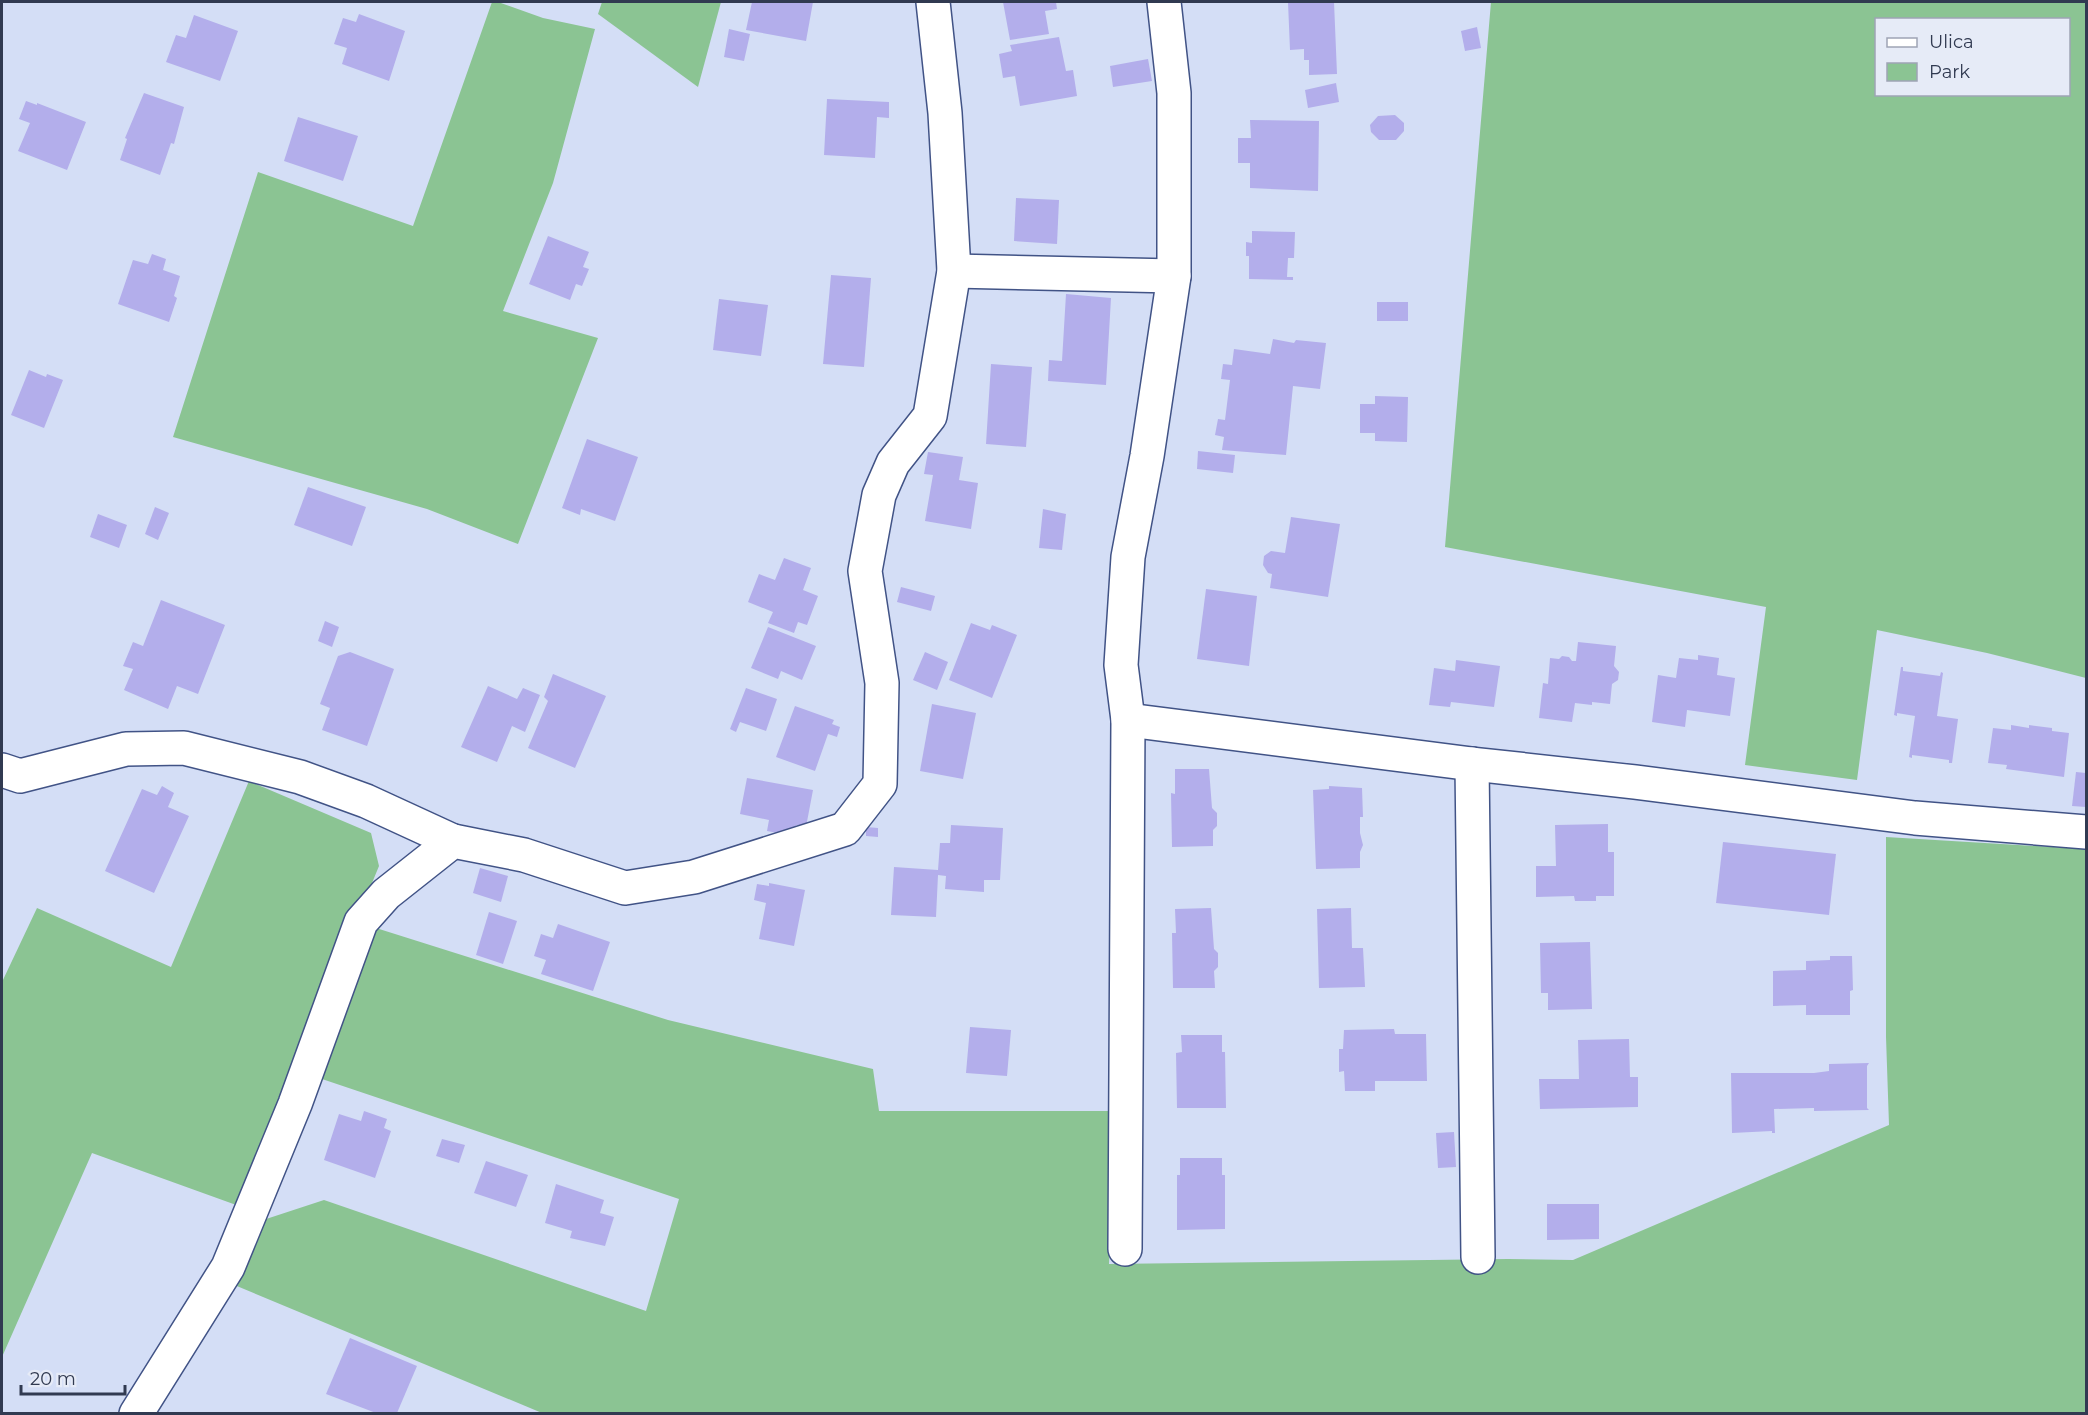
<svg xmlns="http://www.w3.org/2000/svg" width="2088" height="1415" viewBox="0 0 2088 1415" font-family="Montserrat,sans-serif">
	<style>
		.green { fill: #8bc493; fill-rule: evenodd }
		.building { fill: #b3aeeb }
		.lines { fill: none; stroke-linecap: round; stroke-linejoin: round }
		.minor-casing { stroke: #415386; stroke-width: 36 }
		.minor { stroke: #fff; stroke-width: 33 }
	</style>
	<rect width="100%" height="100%" fill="#d4def6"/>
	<g class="green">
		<path d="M492,2h6l45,16 52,11 -42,154 -50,128 95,27 -80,206 -91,-35 -254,-72 85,-265 155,54z"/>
		<path d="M602,2h119l-23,85 -100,-73z"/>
		<path d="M1491,2h595v676l-99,-25 -110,-23 -20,150 -112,-15 21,-158 -321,-60zM1876,20h192v74h-192z"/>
		<path d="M249,781l122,52 8,33 -140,340 -147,-53 -90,204v-375l35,-74 134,59z"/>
		<path d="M1886,837l200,12v564h-1544l-310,-129 25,-62 67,-22 322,111 33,-112 -360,-121 57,-150 292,92 205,49 6,42h237l-7,153 399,-5 65,1 316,-135 -3,-88z"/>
	</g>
	<g class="building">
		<path d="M752,2h61l-7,39 -60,-11z"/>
		<path d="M1003,2h53l1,7 -12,2 4,23 -39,6z"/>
		<path d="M1288,2h46l3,72 -28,1v-15h-5v-11l-14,1z"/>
		<path d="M359,14l46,17 -16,50 -47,-17 5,-16 -13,-4 9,-26 13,4z"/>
		<path d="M194,15l44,16 -18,50 -54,-19 10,-27 10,3z"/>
		<path d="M1477,27l4,21 -16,3 -4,-20z"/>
		<path d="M729,29l21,5 -6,27 -20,-4z"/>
		<path d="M1059,37l7,34 7,-1 4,26 -57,10 -5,-30 -12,2 -4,-24 13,-3 -2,-6z"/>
		<path d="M1148,59l4,22 -39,6 -3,-21z"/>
		<path d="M1336,83l3,19 -31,6 -3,-18z"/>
		<path d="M144,93l40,14 -10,37 -3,-1 -11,32 -40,-15 7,-21 -2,-1z"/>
		<path d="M827,99l62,3v16l-12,-1 -2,41 -51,-3z"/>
		<path d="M26,101l11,4v-2l49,19 -19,48 -49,-19 12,-28 -11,-4z"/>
		<path d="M1395,115l9,8v8l-8,9h-17l-8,-8 -1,-7 8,-9z"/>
		<path d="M298,117l60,19 -15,45 -59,-20z"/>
		<path d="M1250,120l69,1 -1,70 -68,-3v-25h-12v-25h13z"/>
		<path d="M1016,198l43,2 -2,44 -43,-3z"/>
		<path d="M1252,231l43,1 -1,26h-6l-1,19h6v3l-44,-1v-23h-3v-14l6,1z"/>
		<path d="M548,236l41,16 -6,15 6,2 -7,17 -6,-2 -6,16 -41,-16z"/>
		<path d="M152,254l14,5 -3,11 17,6 -6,20 3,2 -8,24 -51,-18 15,-44 15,4z"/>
		<path d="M831,275l40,3 -7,89 -41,-3z"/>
		<path d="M1066,294l45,4 -5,87 -58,-4 1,-21 13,1z"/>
		<path d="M719,299l49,6 -7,51 -48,-6z"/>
		<rect x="1377" y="302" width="31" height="19"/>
		<path d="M1273,339l21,4 2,-3 30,3 -6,46 -27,-3 -7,69 -64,-5 2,-13 -9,-2 3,-16 7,1 5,-40 -9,-1 2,-15 9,1 2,-16 36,5z"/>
		<path d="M991,364l41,3 -6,80 -40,-3z"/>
		<path d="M29,370l17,7 1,-3 16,6 -19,48 -33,-13z"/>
		<path d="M1375,396l33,1 -1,45 -32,-1v-8h-15v-29h15z"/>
		<path d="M587,439l51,18 -23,64 -34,-12 -1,6 -18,-7z"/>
		<path d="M1198,451l37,4 -2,18 -36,-4z"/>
		<path d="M928,452l35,5 -4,23 19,3 -7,46 -46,-8 8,-46 -9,-1z"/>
		<path d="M308,487l58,20 -14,39 -58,-21z"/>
		<path d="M155,507l14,6 -11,27 -13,-6z"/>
		<path d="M1043,509l23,5 -4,36 -23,-2z"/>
		<path d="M98,514l29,11 -8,23 -29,-11z"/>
		<path d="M1291,517l49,7 -12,73 -58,-9 2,-14 -4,-1 -5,-8 1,-9 7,-5 14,2z"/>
		<path d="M784,558l27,10 -8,22 15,6 -11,29 -9,-3 -4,11 -26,-10 5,-11 -25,-10 11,-28 16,6z"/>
		<path d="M901,587l34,9 -4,15 -34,-9z"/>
		<path d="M1206,589l51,7 -8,70 -52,-7z"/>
		<path d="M161,600l64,25 -27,69 -21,-8 -9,23 -44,-19 9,-21 -10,-3 10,-24 10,4z"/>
		<path d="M325,621l14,6 -7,20 -14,-6z"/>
		<path d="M971,623l19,7 2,-5 25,10 -25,63 -43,-18z"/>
		<path d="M768,627l48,19 -14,34 -21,-9 -3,8 -27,-11z"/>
		<path d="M1578,642l38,4 -2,20 5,6 -1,8 -6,4 -2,20 -18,-2v3l-17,-2 -3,19 -33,-4 4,-35 5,1 2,-26 9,1 3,-3 7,1 3,4h4z"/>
		<path d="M350,652l44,17 -27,77 -45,-16 8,-22 -10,-4 18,-48z"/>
		<path d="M925,652l23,10 -11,28 -24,-10z"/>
		<path d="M1698,655l21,3 -2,17 18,3 -5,38 -43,-6 -2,17 -33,-5 6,-47 18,3 3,-20 19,2z"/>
		<path d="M1456,660l44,6 -6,41 -43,-5 -1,5 -21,-2 5,-37 21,3z"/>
		<path d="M1901,667h2v4l37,5 1,-4 2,1 -6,43 21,3 -6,44h-3v-3l-37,-5v3l-3,-1 6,-41 -18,-3v3l-3,-1z"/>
		<path d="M553,674l53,22 -31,72 -47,-20 20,-47 -4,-4z"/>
		<path d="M488,686l29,13 6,-11 17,7 -15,37 -13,-6 -15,36 -36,-15z"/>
		<path d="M746,688l31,11 -11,32 -26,-9 -4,10 -6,-3z"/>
		<path d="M932,704l44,9 -13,66 -43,-8z"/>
		<path d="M795,706l39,14 -2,4 8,3 -3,10 -9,-3 -13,37 -39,-14z"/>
		<path d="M2011,725l18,3v-3l23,3v3l17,2 -5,44 -58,-8 1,-4 -19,-2 5,-35 18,2z"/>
		<path d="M1175,769h34l3,39 5,5v13l-4,4v16l-41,1 -1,-54 4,1z"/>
		<path d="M2076,772l10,1v34l-14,-1z"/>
		<path d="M747,778l66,12 -7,37 -10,-2 -2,11 -27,-5 2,-11 -29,-6z"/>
		<path d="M162,786l12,7 -6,14 21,9 -35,77 -49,-22 37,-82 15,6z"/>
		<path d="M1329,786l33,2 1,29h-3v16l3,12 -3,7v16l-44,1 -3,-79 16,-1z"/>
		<path d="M1608,824v28h6v44h-18v5h-21l-1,-5 -38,1v-31h20l-1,-41z"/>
		<path d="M951,825l52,3 -3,52h-16v12l-39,-3 1,-13 -8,-1 -2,42 -45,-2 3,-48 44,3 2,-27h10z"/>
		<path d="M866,827l12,1v9l-12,-1z"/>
		<path d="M1723,842l113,12 -7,61 -113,-12z"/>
		<path d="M480,868l28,8 -7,26 -28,-9z"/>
		<path d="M769,883l36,7 -11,56 -35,-7 7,-36 -12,-3 3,-16 12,2z"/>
		<path d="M1211,908l3,41 4,4v14l-4,4 1,17h-42l-1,-55h4l-1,-24z"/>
		<path d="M1351,908l1,40h11l2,39 -46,1 -2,-79z"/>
		<path d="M489,912l28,9 -14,43 -27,-9z"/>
		<path d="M558,924l52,18 -17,49 -52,-17 5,-14 -12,-4 7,-22 12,4z"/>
		<path d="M1590,942l2,67 -44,1v-17h-7l-1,-50z"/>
		<path d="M1830,956h22l1,34 -3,1v24h-44v-10l-33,1v-35l33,-1v-9l24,-1z"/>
		<path d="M970,1027l41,3 -4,46 -41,-3z"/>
		<path d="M1394,1029l1,5h31l1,47h-52v10h-30l-1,-20 -5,1v-23h4l1,-19z"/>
		<path d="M1181,1035h41v17h3l1,56h-49l-1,-55 6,-1z"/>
		<path d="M1629,1039l1,38h8v30l-98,2 -1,-30h40l-1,-39z"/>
		<path d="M1869,1063l-2,3v42l2,2 -55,1v-3l-40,1 1,24h-3v-2l-40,2 -1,-60h83l15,-2v-7z"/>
		<path d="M364,1111l23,8 -3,9 7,3 -16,47 -51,-18 15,-46 22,7z"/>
		<path d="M1454,1132l2,35 -18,1 -2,-35z"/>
		<path d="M442,1139l23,6 -6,18 -23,-7z"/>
		<path d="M1180,1158h42v17h3v54l-48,1v-55h3z"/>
		<path d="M486,1161l42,14 -12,32 -42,-14z"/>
		<path d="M556,1184l48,16 -4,13 14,4 -9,29 -35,-8 2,-7 -27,-8z"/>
		<path d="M1547,1204h52v35l-52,1z"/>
		<path d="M350,1338l67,28 -20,47h-21l-50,-19z"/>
	</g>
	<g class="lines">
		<defs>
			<g id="minor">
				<path d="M954,271l220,5"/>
				<path d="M1128,720l344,44 163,18 280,36 171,14"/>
				<path d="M1472,764l6,493"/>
				<path d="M2,770l18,6 106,-27 58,-1 116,29 66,24 87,40"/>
				<path d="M1125,1249l3,-529 -7,-55 7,-108 19,-101 27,-180v-183l-10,-91"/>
				<path d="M136,1414l92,-147 67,-163 66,-182 25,-28 67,-53 71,14 101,33 69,-11 151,-48 35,-45 2,-101 -17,-112 14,-76 14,-32 37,-47 24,-145 -9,-158 -12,-111"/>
			</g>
		</defs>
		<use href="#minor" class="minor-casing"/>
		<use href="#minor" class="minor"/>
	</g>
	<rect width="2088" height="1415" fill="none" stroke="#313a51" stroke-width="6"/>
	<rect x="1875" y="18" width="195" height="78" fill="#e6ebf7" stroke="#9ea4b5" stroke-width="1.5"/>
	<rect x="1887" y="38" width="30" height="9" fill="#ffffff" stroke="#9ea4b5" stroke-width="1.5"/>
	<text x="1929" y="48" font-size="18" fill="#313a51">Ulica</text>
	<rect x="1887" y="63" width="30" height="18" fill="#8bc493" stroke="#9ea4b5" stroke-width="1.5"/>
	<text x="1929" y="78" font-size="18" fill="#313a51">Park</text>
	<path d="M21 1385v9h104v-9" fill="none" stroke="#313a51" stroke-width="3"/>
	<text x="30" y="1385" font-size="18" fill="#313a51" stroke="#e6ebf7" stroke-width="4.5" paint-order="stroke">20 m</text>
</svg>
